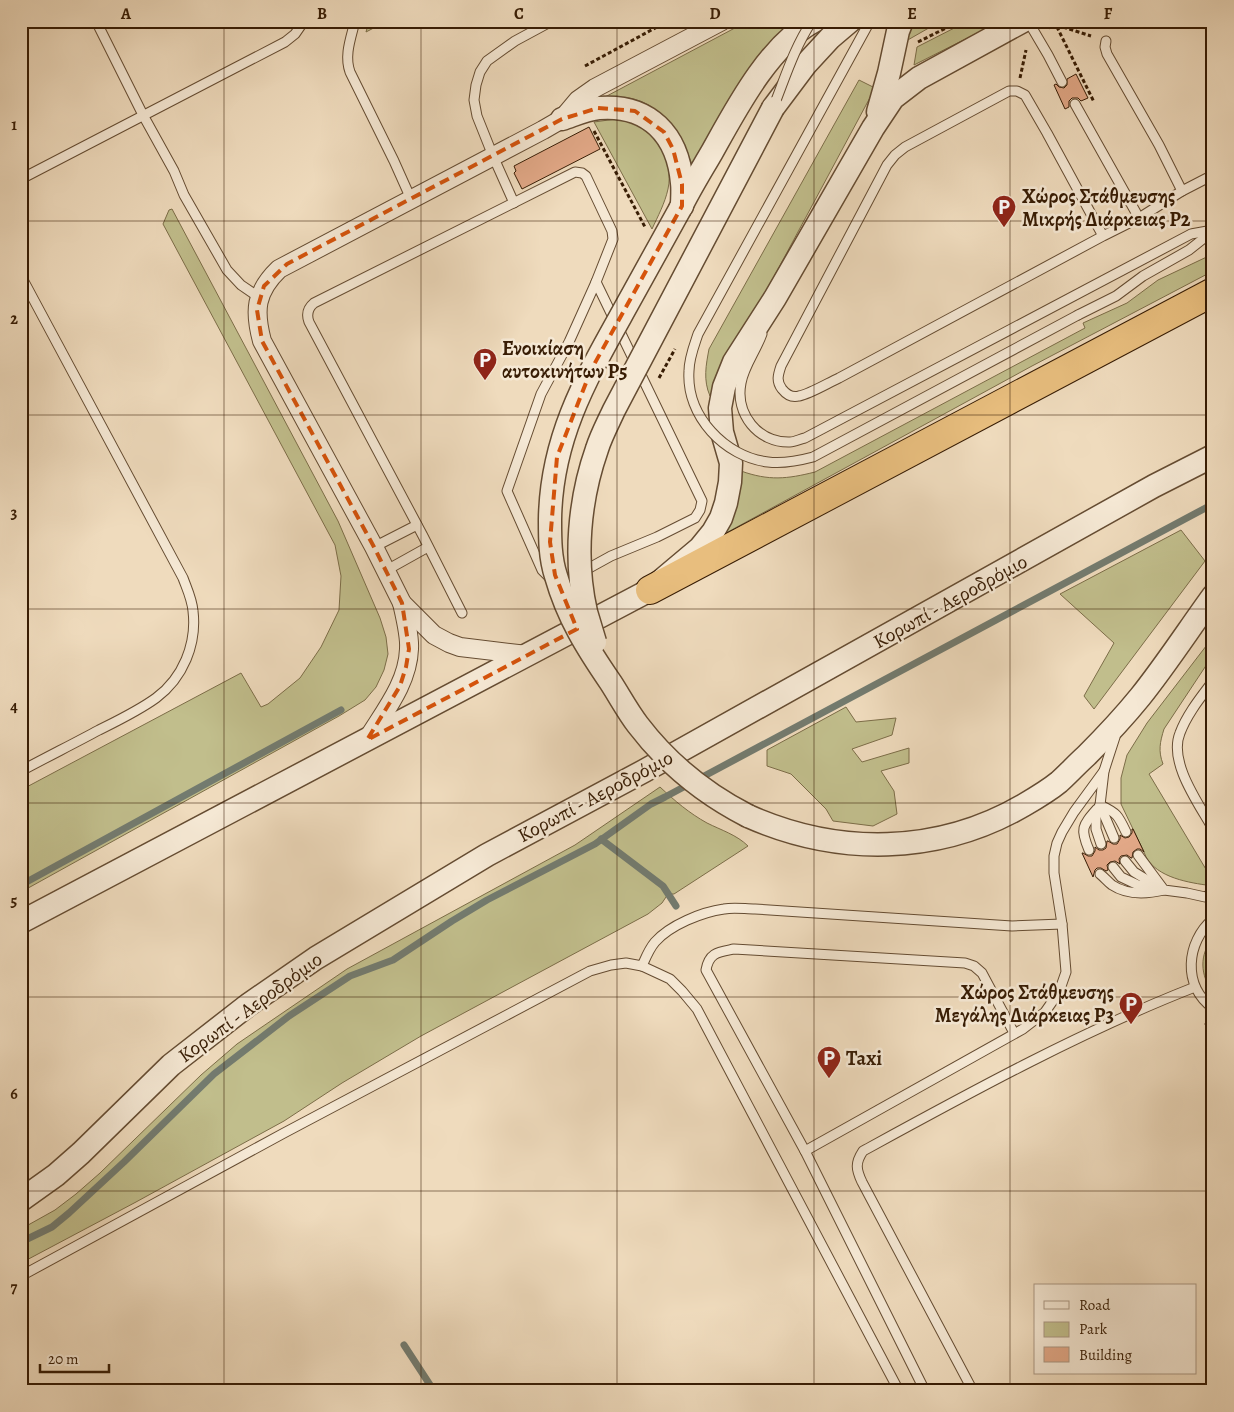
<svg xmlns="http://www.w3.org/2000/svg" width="1234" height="1412" viewBox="0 0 1234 1412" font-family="Alegreya,serif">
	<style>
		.green { fill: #c1be8c; stroke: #7c6d48 }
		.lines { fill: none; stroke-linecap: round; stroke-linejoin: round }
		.stream { stroke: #737b6f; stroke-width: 7 }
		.building { fill: #e2a887; stroke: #371c04 }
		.service-casing { stroke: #654c32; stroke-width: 11 }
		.minor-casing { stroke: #654c32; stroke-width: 20 }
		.tertiary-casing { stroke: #654c32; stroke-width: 25 }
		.motorway-casing { stroke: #371c04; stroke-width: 30 }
		.path { stroke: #371c04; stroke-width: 3; stroke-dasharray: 4 2.5; stroke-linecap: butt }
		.service { stroke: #f5e8d4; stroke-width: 9 }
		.minor { stroke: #f5e8d4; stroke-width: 18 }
		.tertiary { stroke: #f5e8d4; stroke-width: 22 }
		.motorway { stroke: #e8be7e; stroke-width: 28 }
		.service-bridge-casing { stroke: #654c32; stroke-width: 11; stroke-linecap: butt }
		.tertiary-bridge-casing { stroke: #654c32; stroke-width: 25; stroke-linecap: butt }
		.service-bridge { stroke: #f5e8d4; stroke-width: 9 }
		.tertiary-bridge { stroke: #f5e8d4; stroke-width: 22 }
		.marked { fill: none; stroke: #d6530b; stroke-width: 4; stroke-dasharray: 10 6; stroke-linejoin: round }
		.grid { fill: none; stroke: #371c04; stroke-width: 1; stroke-opacity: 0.55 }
		.labels { text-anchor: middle; stroke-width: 5; stroke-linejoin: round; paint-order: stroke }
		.poi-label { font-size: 20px; font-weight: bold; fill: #371c04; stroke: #f5e8d4; text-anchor: start }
		.street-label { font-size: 20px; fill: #371c04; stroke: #f5e8d4 }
		.neatline { fill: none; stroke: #371c04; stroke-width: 2 }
		.grid-label { font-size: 16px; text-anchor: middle; font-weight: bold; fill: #371c04 }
	</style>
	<rect width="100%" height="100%" fill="#efdbbd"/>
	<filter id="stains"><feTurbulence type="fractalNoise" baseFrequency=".004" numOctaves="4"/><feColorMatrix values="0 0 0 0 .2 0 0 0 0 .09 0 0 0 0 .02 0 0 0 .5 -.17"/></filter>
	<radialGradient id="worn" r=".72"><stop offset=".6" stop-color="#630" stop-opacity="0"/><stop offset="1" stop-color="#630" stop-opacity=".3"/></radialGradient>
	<g class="green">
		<path d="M369,21h18l-21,11z"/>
		<path d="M748,21h43l-31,36 -67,110c-11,-30 -30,-63 -64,-69 -8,-1 -16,0 -24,-1z"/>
		<path d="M917,21h24l-35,20 3,-16z"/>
		<path d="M968,21h33l-87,44 3,-18z"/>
		<path d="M859,80l14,7v5l-163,304c-7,-16 -4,-31 -1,-47z"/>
		<path d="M616,119c5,1 10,1 15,3 26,9 43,40 37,67 -3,14 -10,27 -16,40l-58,-107z"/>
		<path d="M172,209l166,312 42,97 6,19 2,17 -4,16 -8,17 -11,13 -26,16 -318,176v-102l220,-117 20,34 7,-3 32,-26 21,-31 18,-37 2,-34 -6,-31 -172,-321 6,-14z"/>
		<path d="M1213,254v17l-181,95 -306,167 14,-44 1,-18c28,10 46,8 74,1l270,-144 -2,-5 44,-20 31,-23z"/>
		<path d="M1181,530l24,31 -111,148 -10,-13 30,-53 -54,-49z"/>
		<path d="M1213,637v18l-49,74c-4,13 -6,22 -1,35l-14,10 61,102 -4,9c-21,-3 -54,-9 -62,-33l-23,-48v-26l6,-23 20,-32z"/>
		<path d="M846,707l10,15 40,-4 -4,17 -40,14 10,13 47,-14v15l-28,8 13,20 3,23 -24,12 -40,-5 -7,-12 -35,-35 -24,-8v-16z"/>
		<path d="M660,787c15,14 29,26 47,36 14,7 30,12 41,23l-74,48h-6l-6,9 -14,11 -227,122 -79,47 -58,38 -148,81 -115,61v-34l34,-19 21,-16 24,-21 101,-98 36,-31 110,-75 228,-124z"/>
		<path d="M1213,938v54c-13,-16 -14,-38 0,-54z"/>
	</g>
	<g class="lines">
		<g class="stream">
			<path d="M601,839l62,47 13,20"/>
			<path d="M21,885l320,-175"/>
			<path d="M21,1242l31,-15 17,-14 55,-51 90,-88 75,-58 61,-40 43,-16 59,-39 35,-21 108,-56 56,-40 14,-7 548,-293"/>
			<path d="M404,1345l30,46"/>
			<path d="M23,1380l6,11"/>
		</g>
	</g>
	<g class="building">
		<path d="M1076,74l12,24 -7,3 -3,-3h-6l-3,3v6l-4,2 -11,-24 2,-1 3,3 5,1 3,-3v-6z"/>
		<path d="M589,127l11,22 -78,40 -8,-16 2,-2 -2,-5z"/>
		<path d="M1132,829h1l11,23 -4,-3h-3l-4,3 -1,6h-1l-4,-3 -6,1 -2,3 1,5 -5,-3 -5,1 -3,3 1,5 -2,1 -5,-3h-4l-2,2 -2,7 -11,-24h1l5,3h4l3,-5v-4l4,3h4l3,-2 1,-7h1l5,3h4l3,-5v-4l5,3 4,-1 3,-4z"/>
	</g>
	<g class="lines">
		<defs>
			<g id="service">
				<path d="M96,21l47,94 31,56 10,24 43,75 14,15 19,13"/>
				<path d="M355,21c-4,17 -11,34 -5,51l44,89 17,38"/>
				<path d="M1028,21l20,34 14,27"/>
				<path d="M1106,41l-1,6 2,7 52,91 23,46 31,-16"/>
				<path d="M1075,104l64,114"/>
				<path d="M21,179l264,-137 10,-8 9,-13"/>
				<path d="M514,203l-21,-47 -16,-40 -3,-16 2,-15 4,-13 7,-11 28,-20 37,-20"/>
				<path d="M1103,236l-56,-103 -22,-38 -8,-4h-8l-104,56 -10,8 -8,10 -106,201c-3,9 -5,15 1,23 4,5 10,9 17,7 11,-2 29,-13 40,-18l264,-142 36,-18 43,-27"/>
				<path d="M21,276l162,302c4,11 9,21 10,33 4,33 -10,67 -37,87 -18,13 -37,22 -57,32 -26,14 -52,27 -78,41"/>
				<path d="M1078,315l38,-19 27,-20 46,-26 24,-19"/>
				<path d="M762,334c-6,17 -18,32 -21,49 -6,31 17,60 49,59 5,0 10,-3 15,-4l386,-204 22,-4"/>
				<path d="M374,547l43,-22"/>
				<path d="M385,571l43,-24"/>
				<path d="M582,572l29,-16 46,-19 38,-19 5,-8 2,-9 -106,-219"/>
				<path d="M462,613l-39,-77 -114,-214c-3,-8 -1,-14 5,-19l261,-131 7,1 4,3 26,55 1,8 -17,43 -27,60 -28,52 -34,97 35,79 8,8"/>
				<path d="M1213,681c-12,16 -26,33 -33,52 -12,29 19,71 33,96"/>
				<path d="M1100,805c17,8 18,10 26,27"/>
				<path d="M1100,805l14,33"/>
				<path d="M1101,844l-5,-15v-12l4,-12 4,-34 11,-34"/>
				<path d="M1089,850c-9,-21 -7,-24 8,-41"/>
				<path d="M1138,855l26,35 23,3 18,4 8,-4"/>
				<path d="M1125,861l9,11 23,14"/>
				<path d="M1113,867l8,10 17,8 18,3"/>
				<path d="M1100,874c4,3 8,8 12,11 15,10 35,9 52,5"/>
				<path d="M1213,919c-27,23 -31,67 0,89"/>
				<path d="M642,966l28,13 12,12 15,18 202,382"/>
				<path d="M805,1151l218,-122 22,-17 14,-20 7,-20 -4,-48 -8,-51v-17l3,-13 5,-11 12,-20 30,-41"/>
				<path d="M21,1276l263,-143 306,-162 21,-6 15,-2 16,3c4,-9 7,-17 13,-24 15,-17 47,-30 69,-33 10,-2 21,0 31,0l257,17 50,-2"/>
				<path d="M925,1391l-120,-240 -99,-181c3,-18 13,-18 28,-21l231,14 9,3 8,7 32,60"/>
				<path d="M973,1391l-111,-209c-6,-13 -7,-19 1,-31 108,-59 217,-119 332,-164"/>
			</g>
			<g id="minor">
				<path d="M527,655l-67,-8 -11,-4 -15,-8 -32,-32 -28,-56 -112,-206c-8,-30 -7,-49 17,-72l264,-139 19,-11 16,-19 17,-12 127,-67"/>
				<path d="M367,740c17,-28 41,-57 42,-91 1,-13 -4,-33 -7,-46"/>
			</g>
			<g id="tertiary">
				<path d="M773,108l33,-44 24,-26 20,-17"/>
				<path d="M878,112l11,-39 9,-42 4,-10"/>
				<path d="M562,119c12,-4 25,-10 37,-11 50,-4 79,27 83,75 1,8 0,16 0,23"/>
				<path d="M680,209c9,-19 21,-38 32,-57 24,-43 57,-107 102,-131"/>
				<path d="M748,816c90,40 190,39 276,-11 12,-7 24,-14 35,-23 9,-8 18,-18 27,-26 19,-19 37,-38 54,-59 25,-31 49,-68 73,-101"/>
				<path d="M21,922l629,-332 50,-42 13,-16 8,-14 5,-15 4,-21 1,-19 -9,-31 -2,-24 4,-21 10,-25 41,-64 98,-170 20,-30 26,-20 104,-57"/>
				<path d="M21,1200l35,-25 25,-22 90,-88 77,-60 68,-47 171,-103 157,-84 510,-285 59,-30"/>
			</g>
			<path id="motorway" d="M650,590l563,-298"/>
		</defs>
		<use href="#service" class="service-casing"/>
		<use href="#minor" class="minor-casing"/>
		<use href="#tertiary" class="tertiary-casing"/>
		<use href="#motorway" class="motorway-casing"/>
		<g class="path">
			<path d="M1054,21l40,81"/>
			<path d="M1057,25l34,11"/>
			<path d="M1049,28l14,-7"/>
			<path d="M918,42l42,-21"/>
			<path d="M585,66l83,-45"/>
			<path d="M1020,78l6,-28"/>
			<path d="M594,131l51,96"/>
			<path d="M659,378l16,-29"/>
			<path d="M1205,1023l8,4"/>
		</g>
		<use href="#service" class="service"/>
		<use href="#minor" class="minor"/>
		<use href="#tertiary" class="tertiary"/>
		<use href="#motorway" class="motorway"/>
		<defs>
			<g id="service-bridge">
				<path d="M870,21l-172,313c-4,12 -9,24 -9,37 -3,45 36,86 79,91 15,2 30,-1 45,-5l265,-142"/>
				<path d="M773,108c12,-30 21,-60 39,-87"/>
			</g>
			<g id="tertiary-bridge">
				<path d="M680,209c-19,35 -38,69 -57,103 -38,68 -72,127 -73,208 0,19 0,38 6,56 12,42 31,72 55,107 9,14 17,29 27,42 29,38 67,69 110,91"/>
				<path d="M595,642c-3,-10 -6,-20 -9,-30 -12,-53 -7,-112 11,-163 4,-13 11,-26 17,-39l159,-302"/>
			</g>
		</defs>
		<use href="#service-bridge" class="service-bridge-casing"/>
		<use href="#tertiary-bridge" class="tertiary-bridge-casing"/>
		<use href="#service-bridge" class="service-bridge"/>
		<use href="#tertiary-bridge" class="tertiary-bridge"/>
	</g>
	<path class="marked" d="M598,108l37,3 29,21 9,17 9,35v22l-91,164 -34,87 -7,85 5,33 22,54 -210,111 33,-54 6,-19 3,-18 -7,-46 -28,-56 -112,-206 -5,-31 7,-24 23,-22 275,-145z"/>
	<path class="grid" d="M224,21v1370M421,21v1370M617,21v1370M814,21v1370M1010,21v1370M21,221h1192M21,415h1192M21,609h1192M21,803h1192M21,997h1192M21,1191h1192"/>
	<defs>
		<symbol id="parking-pin" viewBox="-11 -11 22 30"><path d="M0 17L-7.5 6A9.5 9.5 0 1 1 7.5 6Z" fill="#8f2418" stroke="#f5e8d4"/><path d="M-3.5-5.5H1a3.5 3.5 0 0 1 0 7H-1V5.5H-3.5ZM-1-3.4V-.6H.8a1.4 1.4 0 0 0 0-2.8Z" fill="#fff"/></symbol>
	</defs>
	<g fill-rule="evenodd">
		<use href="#parking-pin" x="990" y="193" width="28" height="38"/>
		<use href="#parking-pin" x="471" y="346" width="28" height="38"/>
		<use href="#parking-pin" x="1117" y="990" width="28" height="38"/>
		<use href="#parking-pin" x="815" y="1044" width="28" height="38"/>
	</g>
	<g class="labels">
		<g class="poi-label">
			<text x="1022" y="203">Χώρος Στάθμευσης<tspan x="1022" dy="23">Μικρής Διάρκειας P2</tspan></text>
			<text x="502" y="355">Ενοικίαση<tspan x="502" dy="23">αυτοκινήτων P5</tspan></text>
			<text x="1114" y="999" text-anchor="end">Χώρος Στάθμευσης<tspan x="1114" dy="23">Μεγάλης Διάρκειας P3</tspan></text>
			<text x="846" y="1065">Taxi</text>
		</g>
		<g class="street-label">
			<text transform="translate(950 601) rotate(-29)" y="7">Κορωπί - Αεροδρόμιο</text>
			<text transform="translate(595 796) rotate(-28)" y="7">Κορωπί - Αεροδρόμιο</text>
			<text transform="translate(250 1007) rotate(-36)" y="7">Κορωπί - Αεροδρόμιο</text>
		</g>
	</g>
	<rect width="1234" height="1412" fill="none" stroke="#efdbbd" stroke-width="55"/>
	<rect x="1034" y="1284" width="162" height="90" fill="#f5e8d4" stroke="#a99681"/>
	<rect x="1044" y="1301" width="25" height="8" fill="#f5e8d4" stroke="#a99681"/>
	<text x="1079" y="1310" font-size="15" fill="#371c04">Road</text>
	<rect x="1044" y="1322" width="25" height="15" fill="#c1be8c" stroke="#a99681"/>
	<text x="1079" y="1334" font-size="15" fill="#371c04">Park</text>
	<rect x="1044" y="1347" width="25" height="15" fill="#e2a887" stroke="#a99681"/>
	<text x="1079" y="1360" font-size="15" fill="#371c04">Building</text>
	<path d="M40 1364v8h69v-8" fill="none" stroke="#371c04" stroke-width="2.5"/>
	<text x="48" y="1364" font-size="15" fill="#371c04" stroke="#f5e8d4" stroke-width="4" paint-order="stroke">20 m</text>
	<rect x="28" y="28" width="1178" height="1356" class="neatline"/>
	<g class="grid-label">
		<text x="126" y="19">A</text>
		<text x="322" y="19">B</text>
		<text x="519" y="19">C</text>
		<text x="715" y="19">D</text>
		<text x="912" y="19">E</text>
		<text x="1108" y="19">F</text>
		<text x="14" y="130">1</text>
		<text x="14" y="324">2</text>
		<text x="14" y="518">3</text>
		<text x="14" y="712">4</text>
		<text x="14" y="906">5</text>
		<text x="14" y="1099">6</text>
		<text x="14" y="1293">7</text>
	</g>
	<rect width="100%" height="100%" filter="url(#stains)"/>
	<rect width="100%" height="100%" fill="url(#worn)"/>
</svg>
